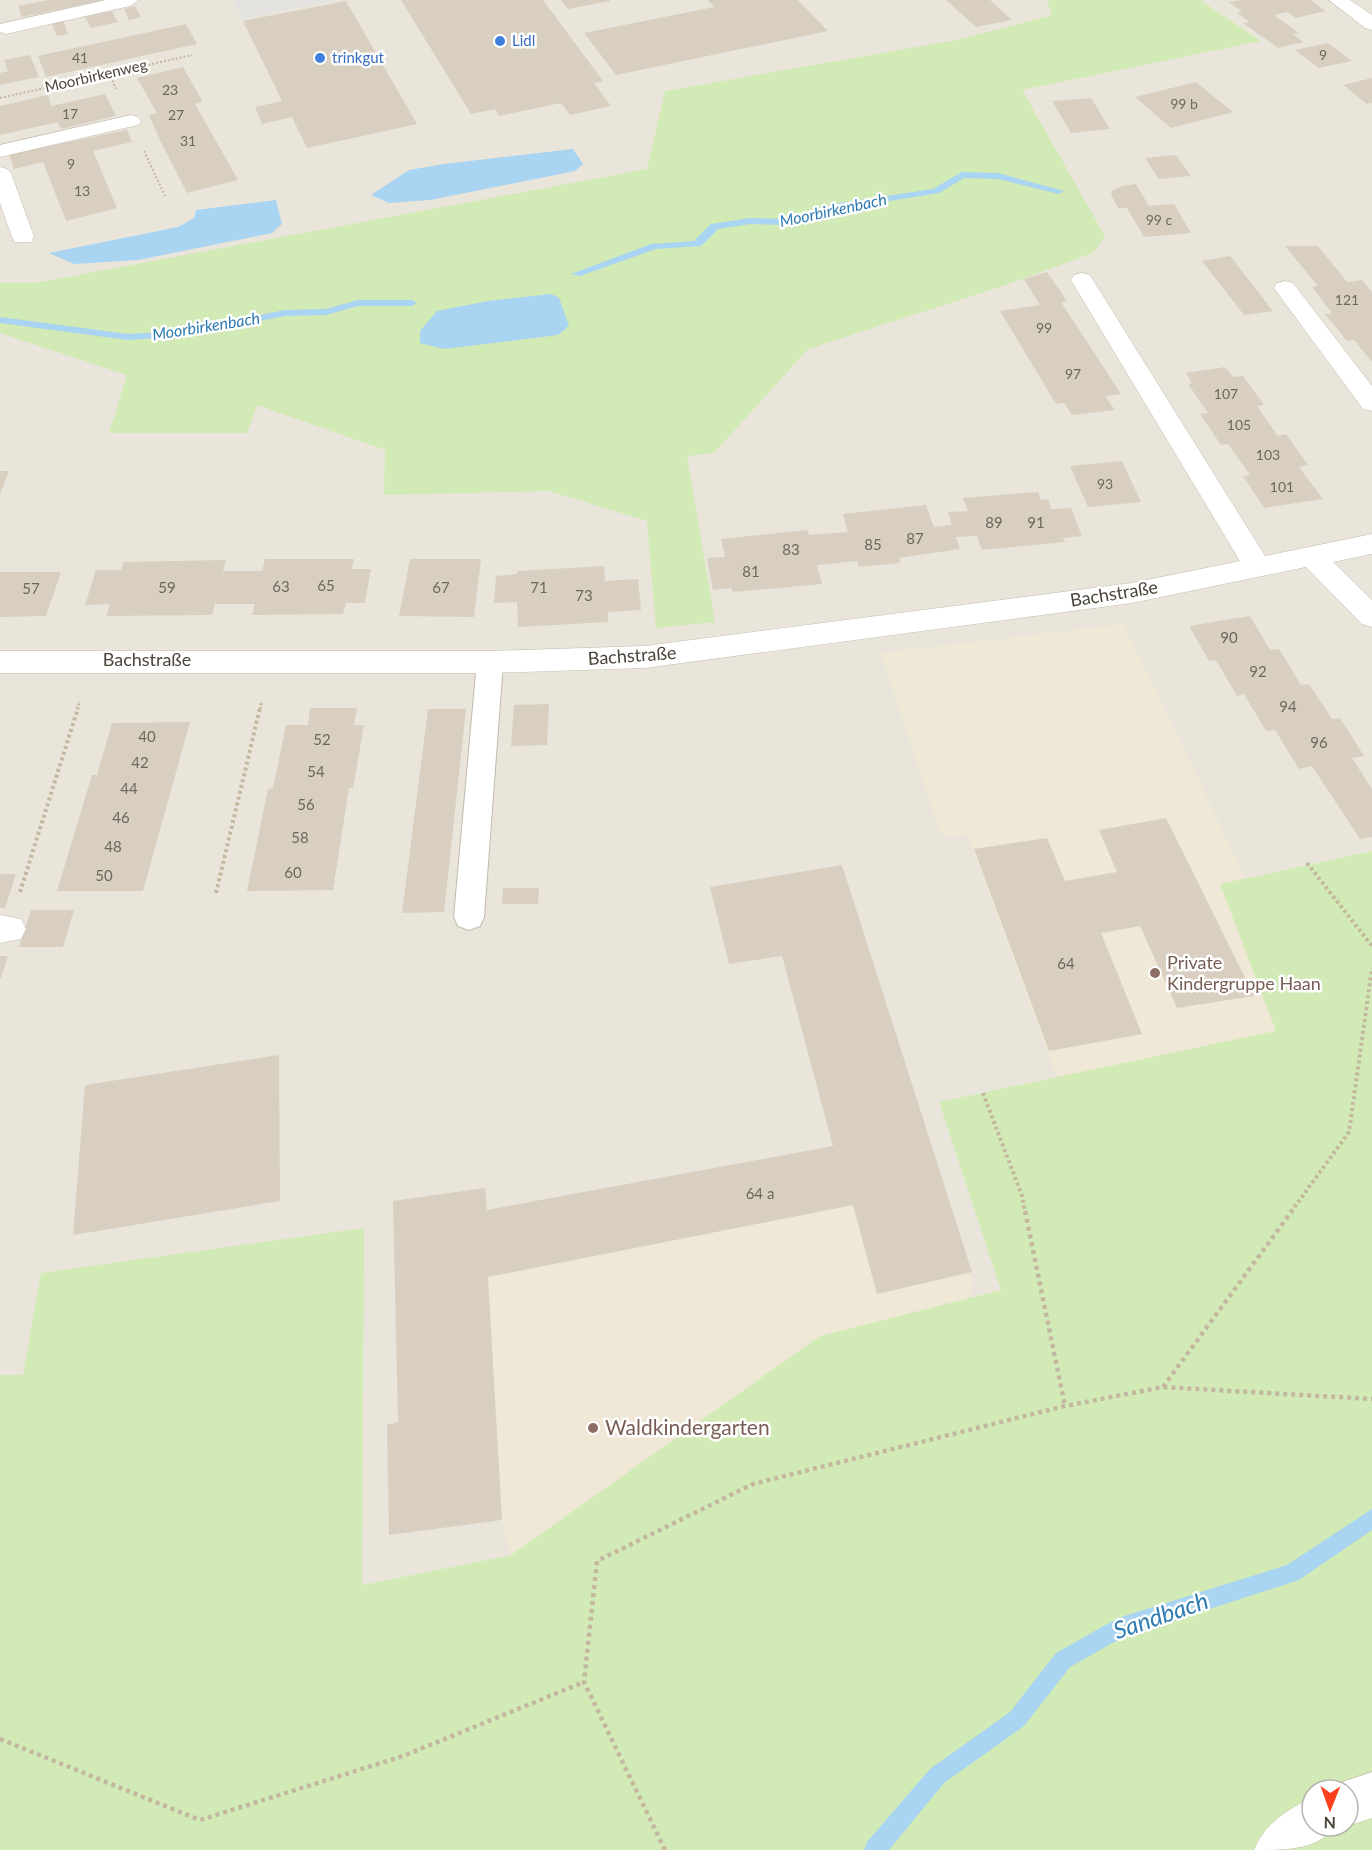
<svg xmlns="http://www.w3.org/2000/svg" width="1372" height="1850" viewBox="0 0 1372 1850" font-family="Lato,sans-serif">
	<style>
		.residential { fill: #eae5da }
		.education { fill: #efe8d6 }
		.green { fill: #d2eab5; fill-rule: evenodd }
		.parking { fill: #e5e3e0 }
		.water { fill: #a9d4f2 }
		.lines { fill: none; stroke-linecap: round; stroke-linejoin: round }
		.stream { fill: #a9d4f2; fill-rule: evenodd }
		.building { fill: #d8cfc1 }
		.lane-casing { stroke: #c2bbae; stroke-width: 2 }
		.street-casing { stroke: #c2bbae; stroke-width: 1 }
		.path-far3 { stroke: #c4b79f; stroke-width: 2; stroke-dasharray: 2 2; stroke-linecap: butt }
		.path-far2 { stroke: #c4b79f; stroke-width: 3; stroke-dasharray: 2 2; stroke-linecap: butt }
		.path-far1 { stroke: #c4b79f; stroke-width: 4; stroke-dasharray: 3 3; stroke-linecap: butt }
		.path { stroke: #c4b79f; stroke-width: 4.5; stroke-dasharray: 4 4; stroke-linecap: butt }
		.lane { fill: #fff; fill-rule: evenodd }
		.street { fill: #fff; fill-rule: evenodd }
		.shop-dot { fill: #3f7fe0; stroke: #fff; stroke-width: 2 }
		.education-dot { fill: #8d6e63; stroke: #fff; stroke-width: 2 }
		.labels { text-anchor: middle; stroke-width: 5; stroke-linejoin: round; paint-order: stroke }
		.far-number-label { font-size: 14px; fill: #6e675b }
		.far-shop-label { font-size: 15px; fill: #366cbe; stroke: #fff; text-anchor: start }
		.far-street-label { font-size: 15px; fill: #4b4439; stroke: #fff }
		.number-label { font-size: 15px; fill: #6e675b }
		.far-water-label { font-size: 16px; font-style: italic; fill: #2e7ab2; stroke: #fff }
		.street-label { font-size: 18px; fill: #4b4439; stroke: #fff }
		.education-label { font-size: 18px; fill: #785e54; stroke: #fff; text-anchor: start }
		.near-education-label { font-size: 21px; fill: #785e54; stroke: #fff; text-anchor: start }
		.near-water-label { font-size: 24px; font-style: italic; fill: #2e7ab2; stroke: #fff }
	</style>
	<rect width="100%" height="100%" fill="#f6f3ec"/>
	<path class="residential" d="M0,0h1372v851l-151,33 55,147 -336,71 61,188 -181,46 -309,219 -149,30 1,-356 -340,146 -23,78z"/>
	<g class="education">
		<path d="M1124,624l221,462 -267,49 -111,-301 -25,3 -61,-184z"/>
		<path d="M853,1205l24,89 95,-22 -1,25 -151,39 -309,219 -9,-35 -14,-243z"/>
	</g>
	<g class="green">
		<path d="M1047,0h153l61,41 -239,49 83,146 -12,17 -90,33 -195,63 -94,104 -27,3 28,166 -59,6 -9,-107 -98,-30 -165,4 1,-45 -128,-45 -10,28h-138l18,-58 -127,-42v-50h35l612,-114 18,-78 292,-51 95,-25z"/>
		<path d="M1372,851v999h-1372v-475h23l18,-102 323,-45 -2,357 149,-30 309,-219 181,-46 -62,-188 337,-71 -56,-147zM1312,1790h36v36h-36z"/>
	</g>
	<path class="parking" d="M233,0h103l-95,19z"/>
	<g class="water">
		<path d="M573,149l10,15 -8,7 -145,29 -41,3 -18,-8 38,-25 35,-6z"/>
		<path d="M276,200l6,24 -10,9 -134,27 -64,4 -25,-11 129,-26 16,-9 2,-8z"/>
		<path d="M551,294l8,4 10,28 -11,9 -114,14 -24,-6v-12l17,-20 51,-10z"/>
	</g>
	<g class="lines">
		<g class="stream">
			<path d="M962,172l36,1 66,18 -5,3 -61,-15 -34,-1 -25,15 -99,16 -53,16 -37,-1 -32,5 -17,17 -45,3 -76,27 -9,-2 80,-30 43,-3 17,-17 39,-6 36,1 53,-16 94,-14z"/>
			<path d="M358,300h54l5,3 -5,3h-54l-32,9 -41,1 -106,21 -51,3 -128,-17v-6l128,17 51,-3 106,-21 41,-1z"/>
			<path d="M1372,1509v21l-73,50 -176,57 -53,30 -46,59 -80,57 -55,67h-25l3,-8 63,-73 80,-57 46,-59 62,-35 169,-53z"/>
		</g>
	</g>
	<g class="building">
		<path d="M49,0h51v1l-78,16 -4,-11z"/>
		<path d="M401,0h142l60,81 -9,2 17,23 -41,9 -9,-12 -62,13 -4,-7 -24,5z"/>
		<path d="M561,0h49v1l-42,8z"/>
		<path d="M708,0h90l30,31 -212,44 -32,-42 130,-26z"/>
		<path d="M946,0h44l22,20 -36,7z"/>
		<path d="M1240,0h70l16,11 -30,7 -9,-6 -13,3 25,18 -6,1 10,8 -25,6 -35,-25 7,-1 -13,-9 5,-1 -13,-10z"/>
		<path d="M346,1l71,123 -110,24 -15,-31 -30,7 -7,-17 27,-6 -39,-80z"/>
		<path d="M135,6l6,11 -12,3 -5,-11z"/>
		<path d="M112,11l6,11 -27,6 -6,-11z"/>
		<path d="M63,21l5,13 -11,2 -5,-12z"/>
		<path d="M186,24l11,20 -151,33 -8,-21z"/>
		<path d="M1328,43l24,18 -33,7 -24,-18z"/>
		<path d="M30,55l9,22 -39,8v-12l8,-2 -4,-11z"/>
		<path d="M183,67l20,35 -8,2 43,76 -51,13 -27,-53 -11,-25 8,-2 -20,-35z"/>
		<path d="M1372,78v25l-5,1 -24,-19z"/>
		<path d="M1196,82l37,30 -62,16 -36,-31z"/>
		<path d="M105,94l11,22 -55,13 -3,-7 -58,13v-29l48,-11 3,11z"/>
		<path d="M1091,98l19,31 -39,4 -19,-32z"/>
		<path d="M127,130l5,12 -39,9 24,57 -51,13 -23,-59 -29,7 -5,-15z"/>
		<path d="M1176,155l15,21 -32,3 -14,-21z"/>
		<path d="M1136,184l13,22 25,-2 17,29 -47,4 -17,-29h-9l-7,-13 1,-4 9,-5z"/>
		<path d="M1285,246h33l29,36 15,-2 10,12v70l-18,-22 -7,1 -22,-27 7,-1 -20,-26 6,-1z"/>
		<path d="M1230,256l43,55 -29,4 -42,-54z"/>
		<path d="M1047,272l20,29 -6,1 60,92 -16,2 10,14 -43,5 -8,-12 -8,1 -56,-93 40,-6 -16,-26z"/>
		<path d="M1225,367l8,10 10,-1 21,29 -7,1 21,30 8,-2 22,31 -9,2 24,32 -59,9 -21,-32 7,-1 -22,-31 -7,1 -21,-31 8,-1 -20,-29 4,-1 -6,-10z"/>
		<path d="M1122,461l19,41 -53,5 -18,-41z"/>
		<path d="M0,471h9l-9,23z"/>
		<path d="M1038,492l3,8 7,-1 3,10 20,-1 11,28 -19,2 2,4 -83,8 -5,-14 -21,1 4,12 -61,9 1,5 -41,4 -2,-6 -40,4 5,19 -89,8 -2,-4 -18,2 -6,-32 18,-1 -4,-18 87,-9 1,5 39,-3 -5,-18 83,-9 8,22 18,-2 -4,-13 20,-1 -5,-13z"/>
		<path d="M265,559h89l-2,10h19l-6,34h-19l-3,11 -91,1 3,-11h-40l-3,11 -106,1 4,-12 -25,1 11,-35h25l2,-8 103,-2 -3,11h39z"/>
		<path d="M410,559h71l-7,58 -75,-1z"/>
		<path d="M604,566l1,15 33,-2 3,31 -33,2v10l-90,5 -1,-25 -23,1 2,-27 21,-2v-3z"/>
		<path d="M0,572h61l-15,44 -46,1z"/>
		<path d="M1250,616l20,34 9,-1 22,36 8,-1 23,35 8,-1 24,38 -12,2 20,31v48l-12,2 -48,-73 -13,3 -24,-39 -9,1 -22,-37 -7,2 -21,-36 -7,1 -20,-35z"/>
		<path d="M549,704l-2,41 -36,1 3,-41z"/>
		<path d="M310,708h47l-3,17h10l-11,63h-4l-16,102 -86,1 21,-102 5,-1 13,-63h22z"/>
		<path d="M428,709h38l-22,203 -42,1z"/>
		<path d="M190,722l-47,169h-86l35,-116h5l15,-52z"/>
		<path d="M1166,818l88,178 -77,12 -37,-82 -39,7 41,101 -93,17 -75,-202 73,-11 18,43 52,-9 -18,-42z"/>
		<path d="M842,865l130,407 -95,22 -24,-89 -365,72 14,243 -113,15 -2,-110 11,-3 -5,-221 92,-13 2,22 346,-64 -51,-190 -53,8 -19,-77z"/>
		<path d="M0,874h16l-11,34h-5z"/>
		<path d="M503,888h36l-1,16h-36z"/>
		<path d="M31,910h43l-11,37h-44z"/>
		<path d="M0,956h8l-7,22h-1z"/>
		<path d="M279,1055l1,146 -207,34 12,-150z"/>
	</g>
	<g class="lines">
		<defs>
			<path id="lane" d="M490,652l9,3 4,7 -19,255 -4,9 -11,4 -11,-4 -4,-9 23,-255 4,-7z"/>
			<g id="street">
				<path d="M106,0h33l-9,6 -124,28 -6,-2v-8z"/>
				<path d="M1329,0h21l22,15v15l-7,-2z"/>
				<path d="M131,115l7,2 3,4 -3,4 -138,32v-12z"/>
				<path d="M0,167l7,2 4,4 23,64 -3,5h-16l-3,-5 -12,-34z"/>
				<path d="M1082,273l8,2 3,5 172,276 107,-22v20l-39,8 39,38v27l-10,-3 -56,-57 -174,36 -487,65 -155,5h-490v-22h490l155,-5 487,-63 108,-22 -169,-281 3,-5z"/>
				<path d="M1285,281l8,2 79,103v25l-9,-2 -89,-121 3,-5z"/>
				<path d="M0,915l21,4 5,10 -5,10 -21,4z"/>
				<path d="M1372,1772v46l-24,8h-1l1,-36h-18l1,-4z"/>
				<path d="M1312,1798v28h22c-14,24 -48,24 -80,24 10,-25 33,-41 58,-52z"/>
			</g>
		</defs>
		<use href="#lane" class="lane-casing"/>
		<use href="#street" class="street-casing"/>
		<g class="path-far3">
			<path d="M109,73l7,16"/>
			<path d="M0,98l192,-43"/>
			<path d="M144,151l21,45"/>
		</g>
		<g class="path-far2">
			<path d="M77,709l3,-8"/>
			<path d="M260,709l2,-8"/>
		</g>
		<g class="path-far1">
			<path d="M1307,863l65,83"/>
			<path d="M20,892l58,-184"/>
			<path d="M216,893l44,-185"/>
			<path d="M983,1093l39,103 3,16"/>
			<path d="M1291,1212l58,-80 23,-164"/>
		</g>
		<g class="path">
			<path d="M1025,1211l40,195"/>
			<path d="M1163,1387l129,-176"/>
			<path d="M0,1739l200,81 203,-64 181,-74"/>
			<path d="M665,1850l-81,-168 13,-121 156,-77 312,-78 98,-19 209,12"/>
		</g>
		<use href="#lane" class="lane"/>
		<use href="#street" class="street"/>
	</g>
	<g class="shop-dot">
		<circle cx="500" cy="41" r="6"/>
		<circle cx="320" cy="58" r="6"/>
	</g>
	<g class="education-dot">
		<circle cx="1155" cy="973" r="6"/>
		<circle cx="593" cy="1428" r="6"/>
	</g>
	<g class="labels">
		<g class="far-number-label">
			<text x="1323" y="60">9</text>
			<text x="80" y="63">41</text>
			<text x="170" y="95">23</text>
			<text x="1184" y="109">99 b</text>
			<text x="70" y="119">17</text>
			<text x="176" y="120">27</text>
			<text x="188" y="146">31</text>
			<text x="71" y="169">9</text>
			<text x="82" y="196">13</text>
			<text x="1159" y="225">99 c</text>
			<text x="1347" y="305">121</text>
			<text x="1044" y="333">99</text>
			<text x="1073" y="379">97</text>
			<text x="1226" y="399">107</text>
			<text x="1239" y="430">105</text>
			<text x="1268" y="460">103</text>
			<text x="1105" y="489">93</text>
			<text x="1282" y="492">101</text>
		</g>
		<g class="far-shop-label">
			<text x="512" y="46">Lidl</text>
			<text x="332" y="63">trinkgut</text>
		</g>
		<g class="far-street-label">
			<text transform="translate(96 76) rotate(-13)" y="5">Moorbirkenweg</text>
		</g>
		<g class="number-label">
			<text x="994" y="528">89</text>
			<text x="1036" y="528">91</text>
			<text x="915" y="544">87</text>
			<text x="873" y="550">85</text>
			<text x="791" y="555">83</text>
			<text x="751" y="577">81</text>
			<text x="326" y="591">65</text>
			<text x="281" y="592">63</text>
			<text x="167" y="593">59</text>
			<text x="441" y="593">67</text>
			<text x="539" y="593">71</text>
			<text x="31" y="594">57</text>
			<text x="584" y="601">73</text>
			<text x="1229" y="643">90</text>
			<text x="1258" y="677">92</text>
			<text x="1288" y="712">94</text>
			<text x="147" y="742">40</text>
			<text x="322" y="745">52</text>
			<text x="1319" y="748">96</text>
			<text x="140" y="768">42</text>
			<text x="316" y="777">54</text>
			<text x="129" y="794">44</text>
			<text x="306" y="810">56</text>
			<text x="121" y="823">46</text>
			<text x="300" y="843">58</text>
			<text x="113" y="852">48</text>
			<text x="293" y="878">60</text>
			<text x="104" y="881">50</text>
			<text x="1066" y="969">64</text>
			<text x="760" y="1199">64 a</text>
		</g>
		<g class="far-water-label">
			<text transform="translate(833 210) rotate(-12)" y="6">Moorbirkenbach</text>
			<text transform="translate(206 326) rotate(-9)" y="6">Moorbirkenbach</text>
		</g>
		<g class="street-label">
			<text transform="translate(1114 594) rotate(-9)" y="6">Bachstraße</text>
			<text transform="translate(632 656) rotate(-4)" y="6">Bachstraße</text>
			<text x="147" y="666">Bachstraße</text>
		</g>
		<g class="education-label">
			<text x="1167" y="969">Private<tspan x="1167" dy="21">Kindergruppe Haan</tspan></text>
		</g>
		<g class="near-education-label">
			<text x="605" y="1435">Waldkindergarten</text>
		</g>
		<g class="near-water-label">
			<text transform="translate(1161 1616) rotate(-19)" y="8">Sandbach</text>
		</g>
	</g>
	<g transform="translate(1330 1808) rotate(181)"><circle r="28" fill="#ffffff" stroke="#b7b4b0" stroke-width="1.5"/>
	<path d="M0-4.5L10 22L0 15L-10 22Z" fill="#fc3f1d"/>
	<text y="-9" font-size="16" font-weight="bold" text-anchor="middle" fill="#4b4439">N</text>
	</g>
</svg>
